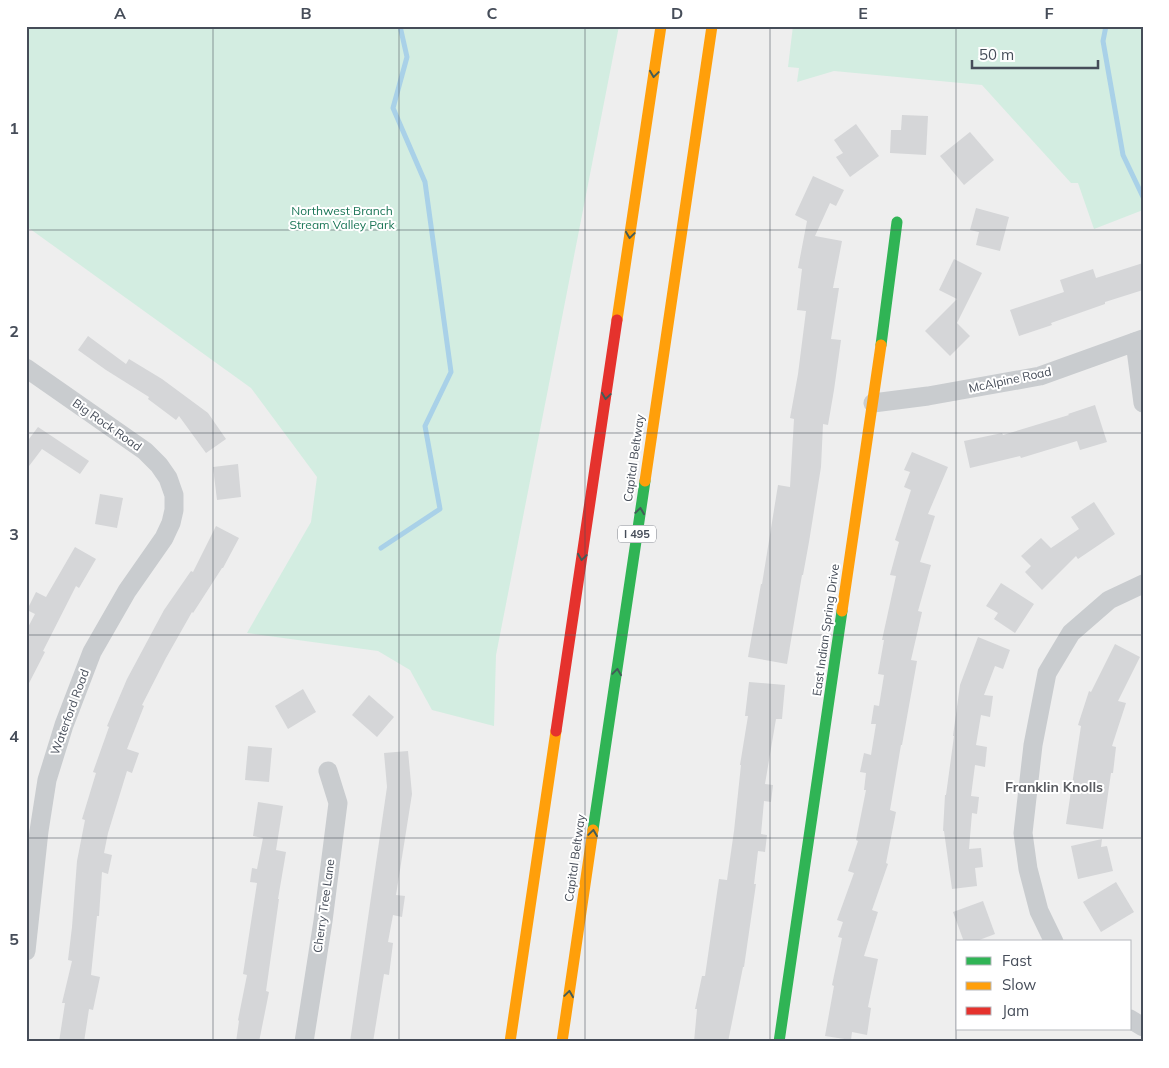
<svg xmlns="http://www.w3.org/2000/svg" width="1169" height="1068" viewBox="0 0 1169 1068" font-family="Mulish,sans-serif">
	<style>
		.green { fill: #d3ede1 }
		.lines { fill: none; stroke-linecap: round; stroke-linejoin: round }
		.stream { stroke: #a9d1e8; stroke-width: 5 }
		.building { fill: #d5d6d8 }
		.street { stroke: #c9cccf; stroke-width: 19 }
		.fast { stroke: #30b455; stroke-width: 11 }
		.slow { stroke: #ff9f0a; stroke-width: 11 }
		.jam { stroke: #e5322d; stroke-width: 11 }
		.oneway { stroke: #435c58 }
		.grid { fill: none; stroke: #464d59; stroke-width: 1; stroke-opacity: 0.55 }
		.labels { text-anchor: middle; stroke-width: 4; stroke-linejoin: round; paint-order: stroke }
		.shield { fill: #fff; stroke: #7e828b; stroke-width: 1 }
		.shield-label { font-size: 11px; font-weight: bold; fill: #464d59 }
		.park-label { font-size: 12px; fill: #1b7657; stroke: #fff }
		.street-label { font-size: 12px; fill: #464d59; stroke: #fff }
		.neighbourhood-label { font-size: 14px; font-weight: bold; fill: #5a5c61; stroke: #fff }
		.neatline { fill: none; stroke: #464d59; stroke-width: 2 }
		.grid-label { font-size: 16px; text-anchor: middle; font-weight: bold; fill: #464d59 }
	</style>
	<rect width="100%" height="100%" fill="#eee"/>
	<g class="green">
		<path d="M26,26h593l-123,629 -2,71 -62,-16 -22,-40 -32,-19 -131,-18 64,-111 6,-45 -66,-89 -225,-162z"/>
		<path d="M793,26h350v184l-49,19 -16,-46h-7l-89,-98 -148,-14 -37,11 2,-14 -11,-1z"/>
	</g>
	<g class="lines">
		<g class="stream">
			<path d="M1106,26l-3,15 20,114 20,42"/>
			<path d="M381,548l59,-39 -15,-83 26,-54 -26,-190 -32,-74 14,-51 -7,-31"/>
		</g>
	</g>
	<g class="building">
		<path d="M902,115l26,1 -2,39 -36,-2 1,-23h10z"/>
		<path d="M856,124l23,32 -29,21 -14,-20 7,-4 -9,-13z"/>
		<path d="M970,132l24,28 -30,25 -24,-29z"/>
		<path d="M813,176l31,14 -8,16 -6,-3 -15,33 27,5 -9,47h6l-8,51 10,1 -7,50 -6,35 -5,-1 -2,43 -12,75 -6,33h-1l-15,89 -39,-7 13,-73h1l16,-99 12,2 4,-68 -4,-1 8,-44 8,-63 -9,-1 5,-41 -4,-1 9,-47 -12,-6z"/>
		<path d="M976,208l33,9 -9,34 -24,-6 3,-13 -9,-2z"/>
		<path d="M954,259l28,14 -25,50 13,13 -20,20 -25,-25 32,-32 -18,-9z"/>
		<path d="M1143,263v27l-38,12v2l-54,19 1,2 -33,11 -9,-26 54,-18 -4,-12 33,-11 3,9z"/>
		<path d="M88,336l38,28 3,-5 33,20 46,34 18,26 -20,14 -27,-37 -3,4 -28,-21 1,-2 -43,-27 -28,-20z"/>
		<path d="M1095,405l12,37 -27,8 -3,-9 -56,17 -1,-2 -50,12 -6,-27 38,-8 1,2 66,-20 -1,-1z"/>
		<path d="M38,427l51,34 -9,13 -38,-25 -16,21v-27z"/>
		<path d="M912,452l36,15 -20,47 7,2 -15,46 11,3 -13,46 4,1 -11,48 6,1 -15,84h-1l-11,65 6,2 -10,51 2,1 -16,46 6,2 -14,44 14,3 -10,48 3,1 -4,27 -15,-3 -1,8 -26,-4 9,-50 -2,-1 10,-47 -4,-1 5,-15 -6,-2 17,-47 -6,-2 10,-30 -2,-1 10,-50h-2l2,-17 -6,-1 4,-19 7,2 5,-31h-5l3,-19 5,1 5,-31 -6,-1 6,-34h-2l14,-64 -6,-1 9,-33 -4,-2 16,-50 -7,-3 6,-15 -6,-2z"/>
		<path d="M238,464l3,33 -24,3 -4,-33z"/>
		<path d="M100,494l23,4 -6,30 -22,-4z"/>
		<path d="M1094,502l21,32 -37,25 -2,-3 -34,34 -17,-18 6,-6 -10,-10 20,-18 10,10 28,-19 -8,-12z"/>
		<path d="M216,526l23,12 -16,30h-1l-29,45 -1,-1 -26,46 -24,47 2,1 -17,43 12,4 -7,20 -5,-2 -19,62 -4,20 8,2 -4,19 -6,-2 -3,44h-2l-6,59 9,2 -7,33 -4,-1 -5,33h-25l6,-39h-3l10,-42 -4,-1 4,-33 5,-66 8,-41 -3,-1 14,-46 -3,-1 16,-45 -2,-1 20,-47 37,-69 27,-39 2,1z"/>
		<path d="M75,547l21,12 -17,29 -3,-2 -33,65 2,1 -19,37v-58l9,-17 -8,-4 9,-18 10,5z"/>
		<path d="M1001,583l33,21 -19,29 -21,-14 4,-6 -12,-7z"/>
		<path d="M978,637l32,13 -7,19 -8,-3 -11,29 9,1 -3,21 -9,-2 -5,30 11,2 -2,20 -10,-2 -4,31 8,1 -2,17 -5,-1 -3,36 12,-1 2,19 -8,1 2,18 -25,3 -8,-58h-1l2,-36h1l8,-59h-1l7,-51z"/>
		<path d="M1115,644l25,13 -22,44 8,2 -14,43 4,1 -3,26h-2l-8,56 -37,-5 15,-98 -3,-1 11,-34 2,1z"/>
		<path d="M749,682l36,3 -3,34h-6l-11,65 8,1 -2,17 -7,-1 -3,33 6,1 -2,17 -7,-1 -4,33h2l-12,83h-1l-15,75h-34l3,-33h-2l7,-33h3l14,-97 8,1 7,-49 7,-66h-1l8,-49h-3z"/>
		<path d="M303,689l13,23 -28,17 -13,-23z"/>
		<path d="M369,695l25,22 -17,20 -25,-22z"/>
		<path d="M248,746l24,2 -3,34 -24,-2z"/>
		<path d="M408,751l4,43 -16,101 9,1 -3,21 -9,-2 -5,27 5,1 -4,32 -5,-1 -11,68h-23l37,-255 -3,-34z"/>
		<path d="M258,802l25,4 -7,44 10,2 -8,47h1l-13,92 3,1 -10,50h-23l3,-21 -1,-1 9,-45 -4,-1 14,-91 -7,-1 2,-14 5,1 6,-31 -10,-2z"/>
		<path d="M1102,839l-1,8 6,-1 6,25 -35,8 -7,-33z"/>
		<path d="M1116,882l18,30 -33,20 -18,-30z"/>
		<path d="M983,901l12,33 -21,8h-10l-11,-30z"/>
	</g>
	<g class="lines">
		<g class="street">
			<path d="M1135,342l8,61"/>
			<path d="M26,368l119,83 14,14 9,13 6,17v15l-3,13 -7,15 -37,53 -35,61 -28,73 -17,55 -8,51 -13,120"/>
			<path d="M873,403l55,-7 112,-20 103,-37"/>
			<path d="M1054,942l-15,-31 -11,-42 -5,-36 10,-88 14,-72 24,-40 38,-33 34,-16"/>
			<path d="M1130,1019l13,8"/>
			<path d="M304,1042l19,-121 15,-118 -10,-32"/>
		</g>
		<g class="fast">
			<path d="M881,345l16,-123"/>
			<path d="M593,830l52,-349"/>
			<path d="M779,1042l63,-431"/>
		</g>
		<g class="slow">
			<path d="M617,320l44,-294"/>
			<path d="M645,481l67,-455"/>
			<path d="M842,611l39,-266"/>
			<path d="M510,1042l46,-311"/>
			<path d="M562,1042l31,-212"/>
		</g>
		<path class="jam" d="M556,731l61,-411"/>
	</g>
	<defs><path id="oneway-chevron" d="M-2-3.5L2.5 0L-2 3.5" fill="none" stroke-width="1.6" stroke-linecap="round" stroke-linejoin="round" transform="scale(1.25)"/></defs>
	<g class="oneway">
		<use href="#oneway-chevron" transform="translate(654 74) rotate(98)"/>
		<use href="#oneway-chevron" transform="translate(630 235) rotate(98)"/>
		<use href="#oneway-chevron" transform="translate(606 396) rotate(98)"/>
		<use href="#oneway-chevron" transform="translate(640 511) rotate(-82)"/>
		<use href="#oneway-chevron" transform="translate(582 557) rotate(98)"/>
		<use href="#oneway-chevron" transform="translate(617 672) rotate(-82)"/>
		<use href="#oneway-chevron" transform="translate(593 833) rotate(-82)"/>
		<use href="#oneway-chevron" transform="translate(569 994) rotate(-82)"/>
	</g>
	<path class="grid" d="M213,26v1016M399,26v1016M585,26v1016M770,26v1016M956,26v1016M26,230h1117M26,433h1117M26,635h1117M26,838h1117"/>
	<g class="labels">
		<rect class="shield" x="618" y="525.5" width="38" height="17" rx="4"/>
		<g class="shield-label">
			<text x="637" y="538">I 495</text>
		</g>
		<g class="park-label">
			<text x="342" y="215">Northwest Branch<tspan x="342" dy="14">Stream Valley Park</tspan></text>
		</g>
		<g class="street-label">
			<text transform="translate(1010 380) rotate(-12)" y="4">McAlpine Road</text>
			<text transform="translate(107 425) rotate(35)" y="4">Big Rock Road</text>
			<text transform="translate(634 458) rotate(-82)" y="4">Capital Beltway</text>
			<text transform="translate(826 630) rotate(-82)" y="4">East Indian Spring Drive</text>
			<text transform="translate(70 712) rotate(-70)" y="4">Waterford Road</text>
			<text transform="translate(575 858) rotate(-82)" y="4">Capital Beltway</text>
			<text transform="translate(324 906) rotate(-82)" y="4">Cherry Tree Lane</text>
		</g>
		<g class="neighbourhood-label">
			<text x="1054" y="792">Franklin Knolls</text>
		</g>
	</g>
	<rect width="1169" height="1068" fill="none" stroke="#ffffff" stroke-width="55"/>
	<rect x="956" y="940" width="175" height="90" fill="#ffffff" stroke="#b5b8bd"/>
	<rect x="966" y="957" width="25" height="8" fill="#30b455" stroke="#b5b8bd"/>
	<text x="1002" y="966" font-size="15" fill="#464d59">Fast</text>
	<rect x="966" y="982" width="25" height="8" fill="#ff9f0a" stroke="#b5b8bd"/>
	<text x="1002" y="990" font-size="15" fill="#464d59">Slow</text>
	<rect x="966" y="1007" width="25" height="8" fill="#e5322d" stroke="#b5b8bd"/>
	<text x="1002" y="1016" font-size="15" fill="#464d59">Jam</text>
	<path d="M972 60v8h126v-8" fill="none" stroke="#464d59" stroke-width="2.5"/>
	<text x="979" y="60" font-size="15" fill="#464d59" stroke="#ffffff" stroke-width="4" paint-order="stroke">50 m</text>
	<rect x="28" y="28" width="1114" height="1012" class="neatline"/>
	<g class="grid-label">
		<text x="120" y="19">A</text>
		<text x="306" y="19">B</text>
		<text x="492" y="19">C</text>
		<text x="677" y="19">D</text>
		<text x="863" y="19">E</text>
		<text x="1049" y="19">F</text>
		<text x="14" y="134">1</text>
		<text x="14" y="337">2</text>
		<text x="14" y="540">3</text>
		<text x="14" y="742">4</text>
		<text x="14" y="945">5</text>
	</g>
</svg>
